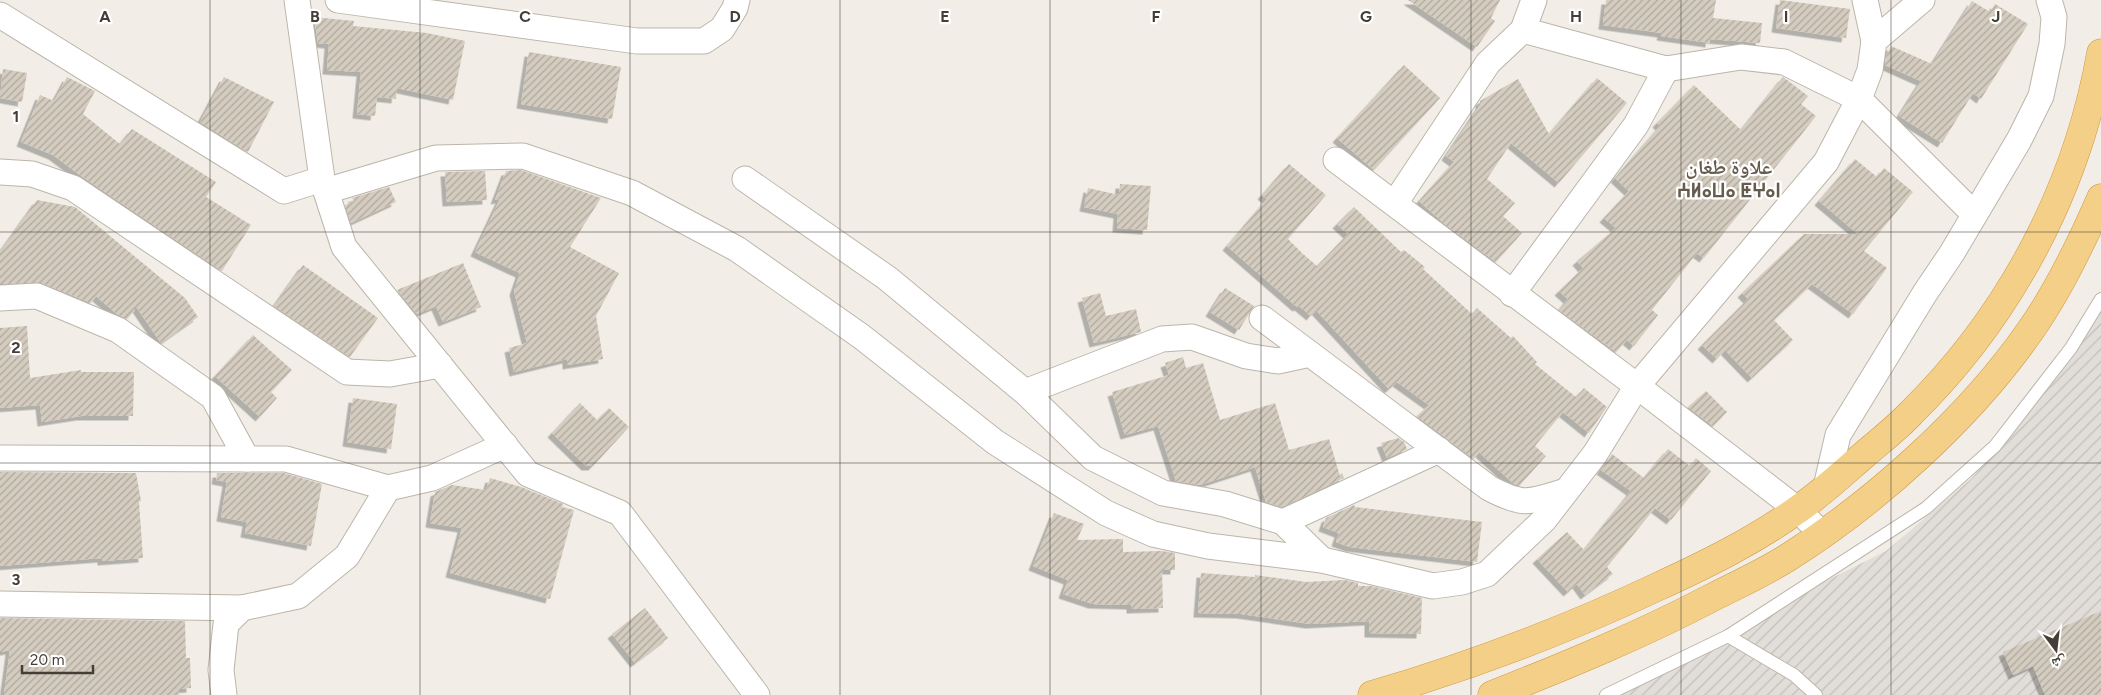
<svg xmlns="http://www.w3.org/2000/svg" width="2101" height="695" viewBox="0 0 2101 695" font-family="Figtree,'Noto Naskh Arabic','Noto Sans Tifinagh',sans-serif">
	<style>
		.industrial { fill: url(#industrial-furrows) }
		.building { fill: url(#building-hatch); filter: url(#shadow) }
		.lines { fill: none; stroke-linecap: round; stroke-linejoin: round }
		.service-casing { stroke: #bcb5aa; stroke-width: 14 }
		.minor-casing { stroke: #bcb5aa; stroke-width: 27 }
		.trunk-casing { stroke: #d09843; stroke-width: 29 }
		.service { stroke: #fff; stroke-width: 12 }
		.minor { stroke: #fff; stroke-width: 25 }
		.trunk { stroke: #f4cf87; stroke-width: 28 }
		.grid { fill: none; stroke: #443e36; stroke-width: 1; stroke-opacity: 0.55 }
		.labels { text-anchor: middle; stroke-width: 4.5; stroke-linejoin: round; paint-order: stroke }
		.quarter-label { font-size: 20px; font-weight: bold; fill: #665c4e; stroke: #fff }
		.grid-label { font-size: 16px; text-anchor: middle; font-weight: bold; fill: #443e36; stroke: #fff; stroke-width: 4.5; stroke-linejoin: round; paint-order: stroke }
	</style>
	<defs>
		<pattern id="industrial-furrows" width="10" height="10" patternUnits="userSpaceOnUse" patternTransform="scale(1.25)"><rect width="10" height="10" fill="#e1ddd8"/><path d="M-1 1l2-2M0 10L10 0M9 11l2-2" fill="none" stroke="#c2bfba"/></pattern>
		<pattern id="building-hatch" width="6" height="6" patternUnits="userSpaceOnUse" patternTransform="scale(1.25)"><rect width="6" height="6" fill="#d5ccc0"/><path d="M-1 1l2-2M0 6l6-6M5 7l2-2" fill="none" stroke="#aea79d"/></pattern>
		<filter id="shadow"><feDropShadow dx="-4.5" dy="4.5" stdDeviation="0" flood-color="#0004"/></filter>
	</defs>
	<rect width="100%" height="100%" fill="#f2eee7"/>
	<path class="industrial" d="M2101,311v384h-504l289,-144 86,-73 76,-89z"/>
	<g class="building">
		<path d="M1408,0h92l-9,18 4,3 -18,26z"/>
		<path d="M1606,0h110l-3,18 49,5 -2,20 -50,-4v4l-49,-7 1,-3 -59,-8z"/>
		<path d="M1780,0l70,9 -4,29 -70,-10z"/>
		<path d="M1972,1l18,11 5,-8 33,20 -47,75 -8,-6 -31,50 -43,-27 22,-35 -36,-16 1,-9 5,-10 41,18z"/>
		<path d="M314,17l40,4 -1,5 74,7 38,8 -12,59 -56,-12 -1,11 -19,-2 -2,19 -18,-2 4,-42 -34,-2 2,-26 -11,-1z"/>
		<path d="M529,52l92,15 -9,52 -91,-15z"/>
		<path d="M1404,65l36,33 -66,72 -37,-32z"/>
		<path d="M3,69l24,4 -5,29 -22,-4z"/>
		<path d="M67,77l28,14 -12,23 37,30 12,-15 84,53 -10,15 45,28 -29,46 -142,-96 -27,-20 -32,-13 19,-47 14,6z"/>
		<path d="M224,77l50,25 -26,50 -48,-30z"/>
		<path d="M1783,77l25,19 -7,8 15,12 -112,142 -7,-5 -45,57 6,5 -24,31 -7,-6 -11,12 -57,-42 9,-11 -9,-8 24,-23 -6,-7 39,-33 -12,-10 25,-27 -14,-13 45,-52 -3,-3 37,-38 47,45z"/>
		<path d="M1597,78l30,25 -68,80 -48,-40 -24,36 28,24 -12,13 19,17 -26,29 -50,-37 -27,-24 35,-39 -8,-6 34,-51v-4l38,-22 31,55z"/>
		<path d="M1855,159l22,18 7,-9 29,24 -49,59 23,17 -34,46 -41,-30 -38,36 19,20 -41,38 -27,-28 -8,9 -15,-14 46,-46 -6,-6 62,-59h54l-39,-33z"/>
		<path d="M1289,164l37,31 -38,44 15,15 14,12 31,-32 -11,-10 17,-17 47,45 3,-2 21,17 -2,2 49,45 5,-6 34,30 2,-2 24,26 -2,2 41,33 8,-9 23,19 -18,26 -26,-21 -28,34 11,10 -26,29 -6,-1 -35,-32 -5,7 -57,-43 12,-11 -32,-23 -8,7 -73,-79 -5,6 -12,-10 -2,1 -70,-61 40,-47 -5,-4z"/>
		<path d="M521,170l80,28 -31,49 49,26 -23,43 7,43 -36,6v-6l-53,13 -5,-24 18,-5 -13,-52 6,-18 -45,-21 25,-53 -5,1 11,-29z"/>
		<path d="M485,171l2,29 -40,2 -2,-30z"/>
		<path d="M1120,184l31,2 -4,44 -30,-2 1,-14 -34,-7 4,-19 31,7z"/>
		<path d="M389,187l7,15 -45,21 -6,-18 9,-4 -2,-3z"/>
		<path d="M37,200l38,7 110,91 13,19 -37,26 -26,-38v5l-8,9 -10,-5 -21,-18 -5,7 -49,-20 -42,1v-32z"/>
		<path d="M463,263l18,44 -38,15 -7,-16 -19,8 -20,-24z"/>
		<path d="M303,265l75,53 -28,39 -76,-51z"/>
		<path d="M1225,288l29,18 -15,24 -29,-18z"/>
		<path d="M1100,293l6,23 30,-7 5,23 -47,11 -12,-45z"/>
		<path d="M27,326l3,52 51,-8v2h53l-1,44h-52l-39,6 -2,-17 -40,3v-80z"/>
		<path d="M253,335l39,35 -21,22 6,6 -17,19 -45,-41z"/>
		<path d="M1183,357l3,11 17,-5 17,57 55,-17 14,47 40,-11 11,37 2,-3 2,5 -62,29 -16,-5 -11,-35 -55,18 -24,-4 -18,-55 -33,9 -13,-43 57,-17 -4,-12z"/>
		<path d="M1706,391l21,21 -14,14 -25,-19z"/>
		<path d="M353,398l44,6 -6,45 -44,-7z"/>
		<path d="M580,403l17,17 12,-12 20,19 -36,39h-7l-34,-33z"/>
		<path d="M1398,438l6,4 3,7 -20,9 -6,-15z"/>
		<path d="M1668,449l22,17 6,-8 15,13 -40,49 -16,-12 -48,59 6,7 -28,21 -8,-11 -9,8 -31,-33 30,-27 17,18 47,-59 -30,-21 11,-16 32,24z"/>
		<path d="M0,472l136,1 5,28 -2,1 4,56 -41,3v-3l-102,8z"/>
		<path d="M217,473h67l38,11 -11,62 -66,-13 2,-11 -26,-5 6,-35 -11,-2z"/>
		<path d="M490,478l31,9 42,17 -1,3 12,3 -24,89 -100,-26 12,-45 -32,-5 5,-31 17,-7 34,5z"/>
		<path d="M1354,505l1,2 127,15 -5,40 -127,-15 -14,-5 3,-9 -16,-6 3,-9z"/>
		<path d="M1054,513l30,11 -7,16 46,-1v13l39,-1 13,2v17h-13l1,38 -32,1v-4l-38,-1 -30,-10 5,-14 -35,-14z"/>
		<path d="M1201,573l54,4v-2l51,7 39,-2 13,3v3h13l51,12 -1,36 -52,-1v-12l-59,3 -69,-10 -43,-1z"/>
		<path d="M645,608l23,30 -33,25 -23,-29z"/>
		<path d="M2101,611v84h-56l-12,-29 -20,9 -10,-23z"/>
		<path d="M0,618l185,3 1,37h4l1,30 -13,1 1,6h-175l6,-45 -10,2z"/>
	</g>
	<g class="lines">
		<defs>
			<g id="service">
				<path d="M1728,636l66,39 22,20"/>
				<path d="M1606,695l122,-59 198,-128 69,-62 76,-98 30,-49"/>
			</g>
			<g id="minor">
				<path d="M297,0l25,179 22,68 184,227 92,39 137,182"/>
				<path d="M338,0l299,41h67l18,-12 13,-21 2,-8"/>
				<path d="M1865,0l9,41"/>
				<path d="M0,15l284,176 38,-12"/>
				<path d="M1523,30l143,39 75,-12 43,5 75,37 115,115"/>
				<path d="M1336,160l301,226 161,124 25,25"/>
				<path d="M0,172l32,2 41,14 274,184 43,2 50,-9"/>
				<path d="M745,179l142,99 138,114 68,66 70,35 62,11 58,18 39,38"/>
				<path d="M326,191l110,-33 87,-2 109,37 105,56 125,88 133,105 111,71 47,21 55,12 114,14 111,26 29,-4 25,-8 57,-54 51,-66 42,-68 189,-224 33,-63 11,-29 4,-29 48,-41"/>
				<path d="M1395,203l93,-140 35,-33 11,-30"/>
				<path d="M1512,294l124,-169 30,-56"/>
				<path d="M0,298l37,-2 81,34 95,67 34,62"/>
				<path d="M1262,318l227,170c36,19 40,14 77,3"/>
				<path d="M1025,392l137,-53 30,-2 54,19 32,5 32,-7"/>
				<path d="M0,458l286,1 102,29"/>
				<path d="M1826,487l12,-52 87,-142 27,-40 67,-113 22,-44 11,-52 2,-27 -5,-17"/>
				<path d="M1283,522l156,-72"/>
				<path d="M0,604l242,4"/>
				<path d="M224,695l-3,-25 5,-46 16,-16 56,-12 49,-40 41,-68 44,-10 73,-33"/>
			</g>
			<g id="trunk">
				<path d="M1372,695c98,-29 192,-64 285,-108 48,-22 97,-46 140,-77 24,-16 46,-37 68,-56 15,-13 32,-26 46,-41 99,-97 166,-224 190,-360"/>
				<path d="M1492,695c76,-30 151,-61 223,-99 24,-12 50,-24 72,-38 88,-55 184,-142 243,-227 29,-41 51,-87 71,-133"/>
			</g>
		</defs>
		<use href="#service" class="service-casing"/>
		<use href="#minor" class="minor-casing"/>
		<use href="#trunk" class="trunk-casing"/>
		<use href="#service" class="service"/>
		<use href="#minor" class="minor"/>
		<use href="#trunk" class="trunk"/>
	</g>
	<path class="grid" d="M210,0v695M420,0v695M630,0v695M840,0v695M1050,0v695M1261,0v695M1471,0v695M1681,0v695M1891,0v695M0,232h2101M0,463h2101"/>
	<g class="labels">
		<g class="quarter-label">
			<text x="1729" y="174">علاوة طغان<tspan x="1729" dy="23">ⵄⵍⴰⵡⴰ ⵟⵖⴰⵏ</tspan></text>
		</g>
	</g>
	<g class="grid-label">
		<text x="105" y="22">A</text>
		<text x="315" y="22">B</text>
		<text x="525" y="22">C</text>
		<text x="735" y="22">D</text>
		<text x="945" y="22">E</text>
		<text x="1156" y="22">F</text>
		<text x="1366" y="22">G</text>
		<text x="1576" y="22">H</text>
		<text x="1786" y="22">I</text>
		<text x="1996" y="22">J</text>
		<text x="16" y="122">1</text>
		<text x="16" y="353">2</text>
		<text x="16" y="585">3</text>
	</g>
	<g transform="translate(2056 650) rotate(165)" stroke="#ffffff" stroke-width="4" paint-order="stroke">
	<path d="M0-4L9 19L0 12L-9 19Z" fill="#443e36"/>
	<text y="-8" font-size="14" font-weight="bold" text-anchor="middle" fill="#443e36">ش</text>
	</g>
	<path d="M22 665v8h71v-8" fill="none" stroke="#443e36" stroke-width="2.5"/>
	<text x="30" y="665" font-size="15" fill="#443e36" stroke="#ffffff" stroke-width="4" paint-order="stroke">20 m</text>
</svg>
